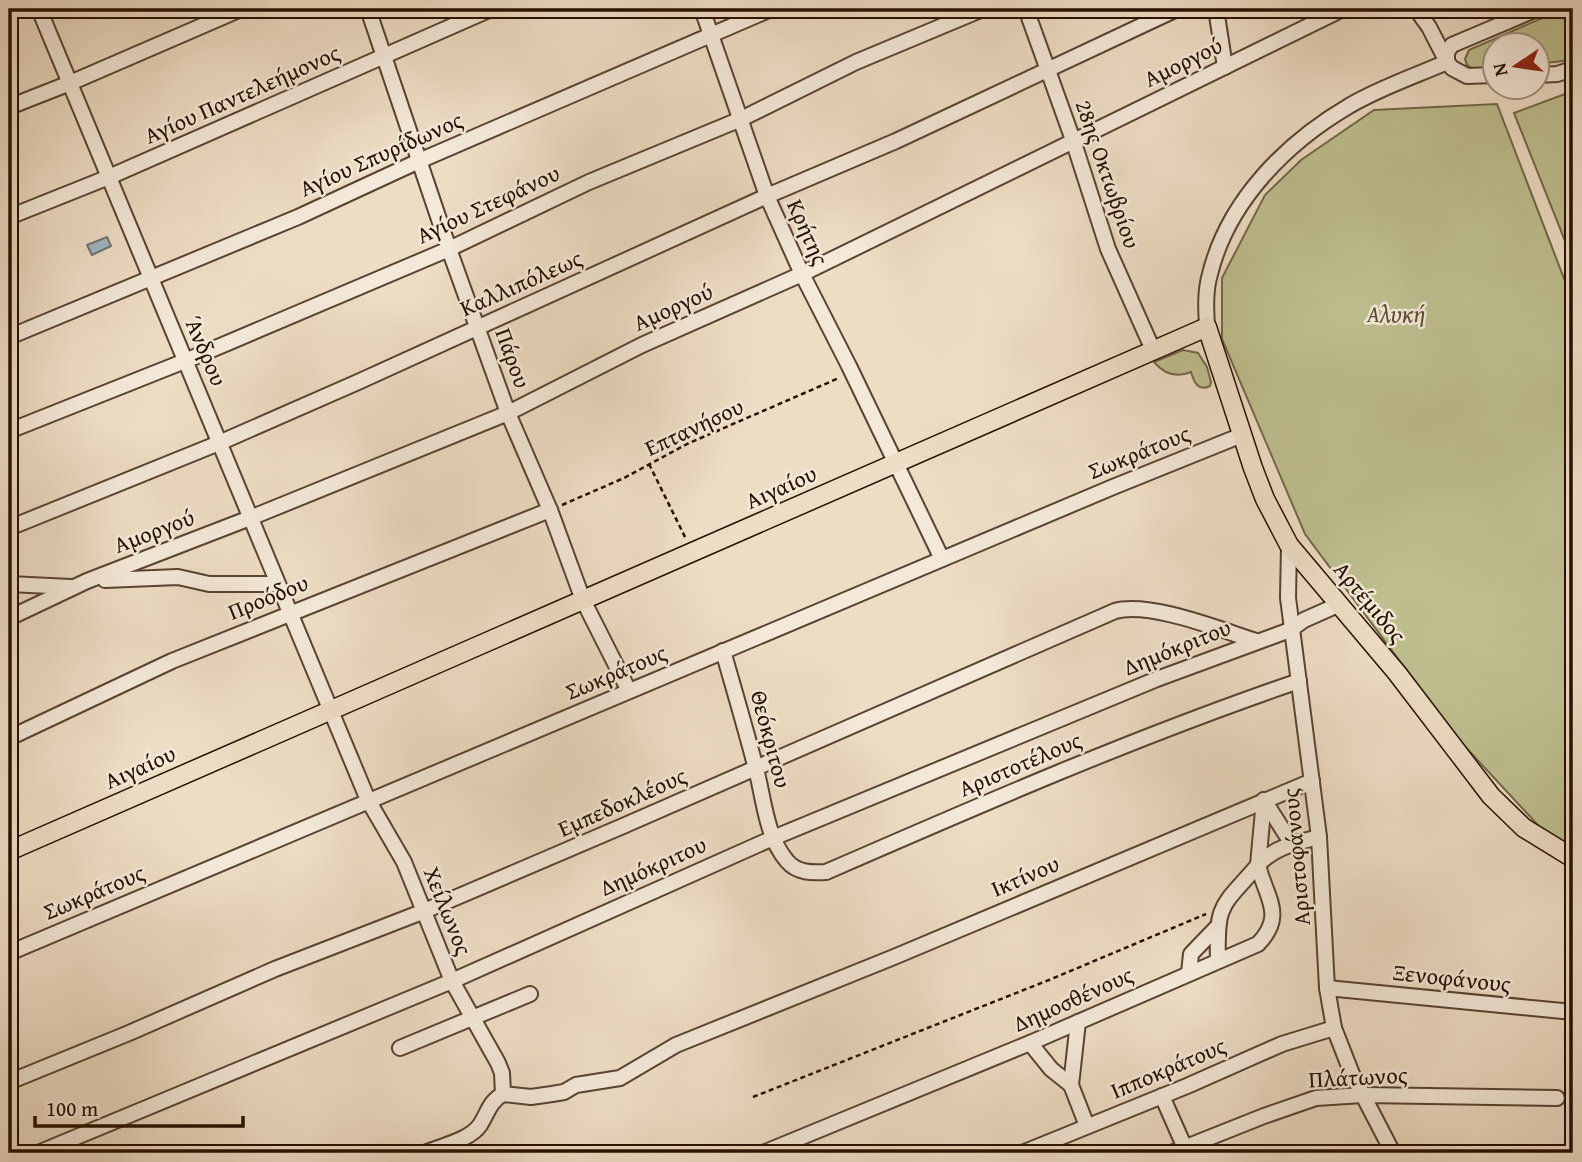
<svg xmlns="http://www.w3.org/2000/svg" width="1582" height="1162" viewBox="0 0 1582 1162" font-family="'Gentium Book Plus',serif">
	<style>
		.green { fill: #bfbf90; stroke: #726848; stroke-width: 2 }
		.water { fill: #a1b8c1; stroke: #707574; stroke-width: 2 }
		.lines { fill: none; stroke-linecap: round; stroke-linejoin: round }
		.minor-casing { stroke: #584331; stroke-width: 18 }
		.major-casing { stroke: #261000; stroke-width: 21 }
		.path { stroke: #261000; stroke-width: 2.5; stroke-dasharray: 5 3.5; stroke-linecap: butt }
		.minor { stroke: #f4e9d9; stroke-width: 14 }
		.major { stroke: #eeddc5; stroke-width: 18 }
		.labels { text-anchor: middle; stroke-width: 5; stroke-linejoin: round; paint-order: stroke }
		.street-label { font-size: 23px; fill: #261000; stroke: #f4e9d9 }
		.park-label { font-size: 23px; font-style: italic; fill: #5c4d32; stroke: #f4e9d9 }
	</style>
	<rect width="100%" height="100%" fill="#eeddc5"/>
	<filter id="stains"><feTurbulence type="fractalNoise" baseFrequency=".00286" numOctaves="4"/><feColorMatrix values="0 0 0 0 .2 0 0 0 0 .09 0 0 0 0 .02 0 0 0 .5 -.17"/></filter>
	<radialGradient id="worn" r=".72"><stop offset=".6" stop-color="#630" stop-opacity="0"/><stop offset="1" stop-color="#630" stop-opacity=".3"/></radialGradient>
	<g class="green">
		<path d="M1563,9h10v48l-10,4 -26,3 -1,-18h-42v22l-21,1 -6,-4 -2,-6 4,-9z"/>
		<path d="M1573,91v170l-59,-148z"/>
		<path d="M1497,104l76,198v544l-24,-9 -91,-98 -153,-205 -83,-195v-61l43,-83 36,-35 73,-50z"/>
		<path d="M1183,350l15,3 9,14 4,15 -1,4c-12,6 -16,-4 -19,-14 -15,6 -27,2 -37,-10z"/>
	</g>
	<path class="water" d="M107,237l4,9 -19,9 -5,-10z"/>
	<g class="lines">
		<defs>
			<g id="minor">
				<path d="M39,9l329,791 36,62 48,119 46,82 4,10 1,21c-14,8 -15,19 -23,31 -10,15 -39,21 -55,28"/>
				<path d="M368,9l81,240 59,164 42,97 33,90 46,91"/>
				<path d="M702,9l65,187 35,78 47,92 93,193"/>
				<path d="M1026,9l47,131 35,109 45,101"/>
				<path d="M1216,9l9,58"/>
				<path d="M1416,9l13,18 18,35 5,6 15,8 27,-1"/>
				<path d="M1447,62v-10l5,-7 85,-36"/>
				<path d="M1536,75l21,-1 16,-5"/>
				<path d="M9,107l61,-24 171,-74"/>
				<path d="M9,217l100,-40 382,-168"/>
				<path d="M1207,327c-1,-18 -2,-36 3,-53 18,-73 76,-131 139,-168 30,-18 66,-30 98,-44"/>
				<path d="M9,337l289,-120 121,-56 352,-152"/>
				<path d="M9,431l176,-70 264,-112 140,-67 152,-63 115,-57 127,-53"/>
				<path d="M9,528l210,-85 139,-61 409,-186 129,-55 281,-132"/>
				<path d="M1289,545l-1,53 31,239 8,151 7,40 18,46 41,79"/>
				<path d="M105,580l73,-3 31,7h68"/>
				<path d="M9,584l62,3"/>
				<path d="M9,618l78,-37 163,-63 258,-105 134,-68 160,-71 541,-265"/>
				<path d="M723,651c11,38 22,76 32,114 9,32 10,70 32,96 10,12 25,12 39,11 156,-68 312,-136 473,-191"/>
				<path d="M9,738l163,-77 378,-151"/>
				<path d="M1264,800l28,44"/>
				<path d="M9,953l1104,-466 129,-52"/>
				<path d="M1218,961c-2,-59 4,-54 40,-96l6,-65"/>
				<path d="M1189,973l2,-19 26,-27"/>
				<path d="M1327,988l246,24"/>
				<path d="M1078,1022l-7,63 16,41"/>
				<path d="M1030,1043l21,26 20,16"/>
				<path d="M400,1048l130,-54"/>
				<path d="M9,1082l120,-49 146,-64 147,-57 201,-86 492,-215c34,-10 106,19 141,30"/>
				<path d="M503,1094l28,3 21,-3 12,-2 12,-7 44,-7 56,-33 218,-88 418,-176"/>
				<path d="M1162,1096l23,52"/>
				<path d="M38,1153l414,-172 321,-143 384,-159 133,-49 14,-10 36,-16"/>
				<path d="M763,1153l267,-110 228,-99c28,-29 8,-46 0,-79 16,-18 38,-22 61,-28"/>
				<path d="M1022,1153l165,-67 95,-42 52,-16"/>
				<path d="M1171,1153l93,-37 52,-18 47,-3 194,3"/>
			</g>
			<path id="major" d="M9,851l1198,-524 46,141 12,31 24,46 108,128 94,123 33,32 49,30"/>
		</defs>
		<use href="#minor" class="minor-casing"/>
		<use href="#major" class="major-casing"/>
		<g class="path">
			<path d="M649,464l37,75"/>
			<path d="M562,505l62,-27 63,-34 152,-66"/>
			<path d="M753,1097l296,-117 157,-66"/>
		</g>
		<use href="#minor" class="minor"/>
		<use href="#major" class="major"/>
	</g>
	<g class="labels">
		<g class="street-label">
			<text transform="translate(1183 62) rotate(-26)" y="8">Αμοργού</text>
			<text transform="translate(242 94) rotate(-24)" y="8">Αγίου Παντελεήμονος</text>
			<text transform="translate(381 154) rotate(-24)" y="8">Αγίου Σπυρίδωνος</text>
			<text transform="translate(1108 174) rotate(71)" y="8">28ης Οκτωβρίου</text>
			<text transform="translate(488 204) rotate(-25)" y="8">Αγίου Στεφάνου</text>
			<text transform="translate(808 232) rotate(66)" y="8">Κρήτης</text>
			<text transform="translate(521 283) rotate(-24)" y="8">Καλλιπόλεως</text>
			<text transform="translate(673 307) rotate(-24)" y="8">Αμοργού</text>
			<text transform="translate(206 351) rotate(67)" y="8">Άνδρου</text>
			<text transform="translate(513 358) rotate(70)" y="8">Πάρου</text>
			<text transform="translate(694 427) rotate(-25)" y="8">Επτανήσου</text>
			<text transform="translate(1139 452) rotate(-22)" y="8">Σωκράτους</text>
			<text transform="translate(781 487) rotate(-24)" y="8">Αιγαίου</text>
			<text transform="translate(154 531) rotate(-21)" y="8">Αμοργού</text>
			<text transform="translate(268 597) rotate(-22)" y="8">Προόδου</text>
			<text transform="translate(1370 602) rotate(50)" y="8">Αρτέμιδος</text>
			<text transform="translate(1177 647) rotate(-22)" y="8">Δημόκριτου</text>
			<text transform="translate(616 672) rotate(-23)" y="8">Σωκράτους</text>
			<text transform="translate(771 739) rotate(75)" y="8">Θεόκριτου</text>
			<text transform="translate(1020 764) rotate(-23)" y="8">Αριστοτέλους</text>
			<text transform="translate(140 767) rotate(-24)" y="8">Αιγαίου</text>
			<text transform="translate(622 802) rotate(-24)" y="8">Εμπεδοκλέους</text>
			<text transform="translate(1296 857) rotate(-95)" y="8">Αριστοφάνους</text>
			<text transform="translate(653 866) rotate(-24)" y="8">Δημόκριτου</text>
			<text transform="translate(1025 876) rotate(-23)" y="8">Ικτίνου</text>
			<text transform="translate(94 892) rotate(-23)" y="8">Σωκράτους</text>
			<text transform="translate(448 911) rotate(68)" y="8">Χείλωνος</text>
			<text transform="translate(1452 978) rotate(6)" y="8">Ξενοφάνους</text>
			<text transform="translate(1073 999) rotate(-24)" y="8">Δημοσθένους</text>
			<text transform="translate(1168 1068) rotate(-23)" y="8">Ιπποκράτους</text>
			<text transform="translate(1358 1077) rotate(-3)" y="8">Πλάτωνος</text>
		</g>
		<g class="park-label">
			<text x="1396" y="322">Αλυκή</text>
		</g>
	</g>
	<rect width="1582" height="1162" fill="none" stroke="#eeddc5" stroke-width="35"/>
	<rect x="10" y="10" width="1561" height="1141" fill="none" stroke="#261000" stroke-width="3.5"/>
	<rect x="18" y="18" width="1547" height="1127" fill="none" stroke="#261000" stroke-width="2"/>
	<g transform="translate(1516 66) rotate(257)"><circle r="33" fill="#f4e9d9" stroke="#a29282" stroke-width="2"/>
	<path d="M0-5L12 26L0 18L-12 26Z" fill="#8f2418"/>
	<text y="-10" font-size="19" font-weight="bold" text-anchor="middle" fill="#261000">N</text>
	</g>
	<path d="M35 1116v10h208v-10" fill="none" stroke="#261000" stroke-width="3.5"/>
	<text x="46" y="1116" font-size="21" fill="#261000" stroke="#f4e9d9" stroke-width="5" paint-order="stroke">100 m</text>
	<rect width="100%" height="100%" filter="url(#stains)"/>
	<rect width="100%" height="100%" fill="url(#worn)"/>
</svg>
